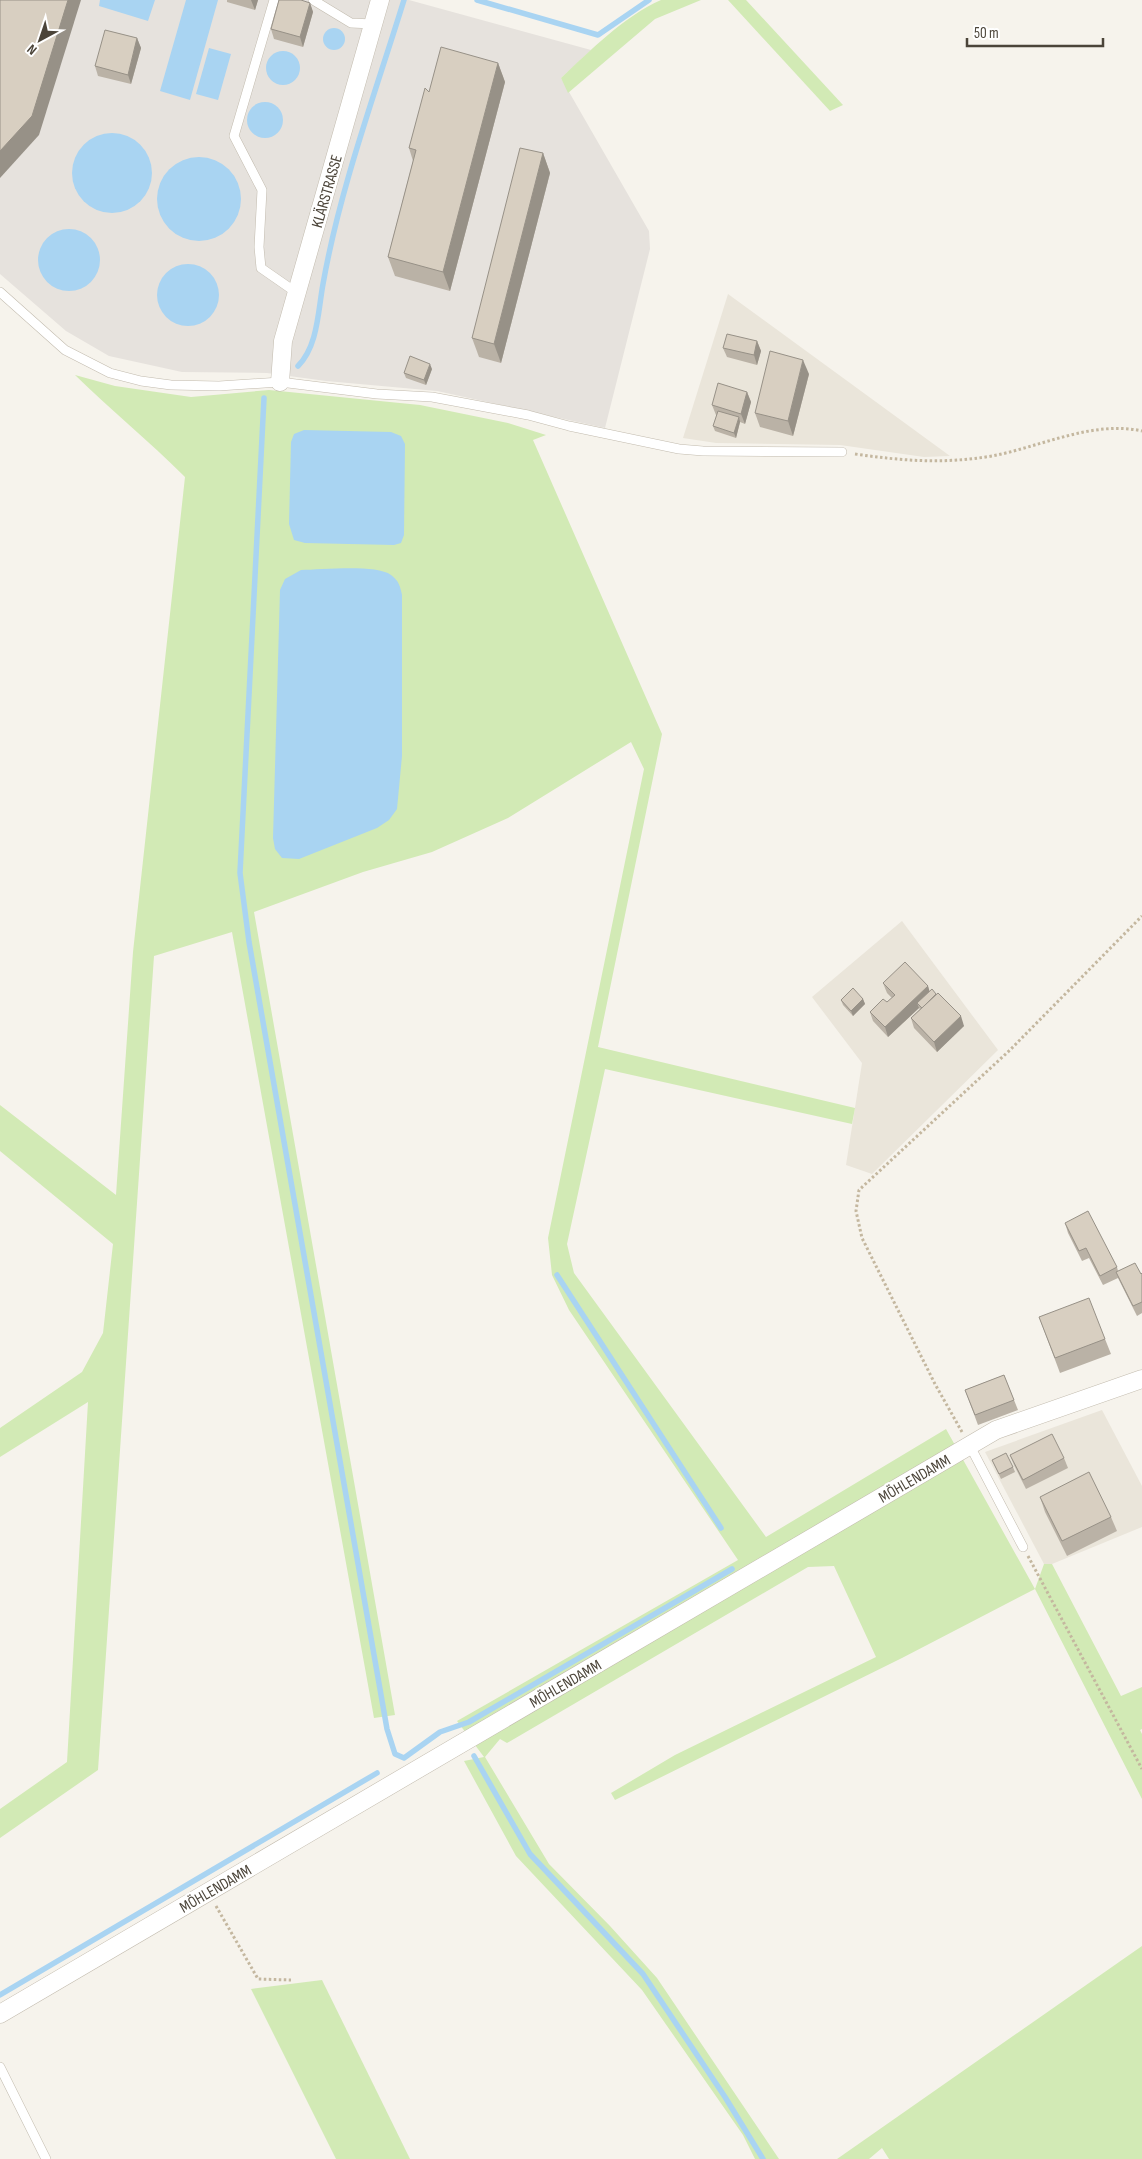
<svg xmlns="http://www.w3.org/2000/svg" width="1142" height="2159" viewBox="0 0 1142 2159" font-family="'Sofia Sans Condensed',sans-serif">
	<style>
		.residential { fill: #eae5da }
		.industrial { fill: #e6e2dd }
		.green { fill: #d2eab5 }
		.water { fill: #a9d4f2 }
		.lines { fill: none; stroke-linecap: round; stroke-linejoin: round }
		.stream { stroke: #a9d4f2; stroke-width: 5.5 }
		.lane-casing { stroke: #c2bbae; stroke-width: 10 }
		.street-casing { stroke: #c2bbae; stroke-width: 19 }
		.path { stroke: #c4b79f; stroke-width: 3; stroke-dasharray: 2.5 2.5; stroke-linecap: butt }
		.lane { stroke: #fff; stroke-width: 9 }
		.street { stroke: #fff; stroke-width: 18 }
		.wall { fill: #bab2a6 }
		.shaded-wall { fill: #979187 }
		.building { fill: #d8cfc1; stroke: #979187 }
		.labels { text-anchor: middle; stroke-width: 4.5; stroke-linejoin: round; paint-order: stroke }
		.street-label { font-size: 16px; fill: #4b4439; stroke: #fff }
	</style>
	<rect width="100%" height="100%" fill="#f6f3ec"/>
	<g class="residential">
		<path d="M728,294l222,162 -26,1 -84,-12 -124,-2 -33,-5z"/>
		<path d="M902,921l96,129 -126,124 -26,-9 16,-102 -50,-66z"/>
		<path d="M1102,1410l40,76v41l-90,37h-8l-59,-112z"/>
	</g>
	<path class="industrial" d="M0,0h409l182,50 -30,28 88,153 1,18 -45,179 -168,-37 -111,-10 -59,-8 -85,-1 -73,-16 -43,-25 -66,-57z"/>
	<g class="green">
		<path d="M661,0h40l-46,19 -87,74 -7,-15c30,-28 62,-61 100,-78z"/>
		<path d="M728,0h18l97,105 -13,6z"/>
		<path d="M75,375l40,11 76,11 78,-7 151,15 88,18 38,12 -13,5 129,294 -64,313 257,61 -3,16 -247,-55 -38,175 7,29 192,264 180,-108 89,160 9,-25h8l69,132 21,-9v42l-2,1 2,4v65l-107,-210 -133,69 -287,142 -4,-7 64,-38 201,-98 -42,-91 -26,1 -301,176 -7,-4 -15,18 64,107 61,62 47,52 122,181h-24l-12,-24 -101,-145 -126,-134 -52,-95 20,-4 -27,-36 281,-161 -169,-250 -17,-35 -4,-37 96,-469 -13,-27 -123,76 -76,34 -69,20 -109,40 141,803 -21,3 -142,-786 -78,24 -56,814 -98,68v-29l67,-47 21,-360 -88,55v-29l82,-56 21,-39 10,-89 -113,-93v-46l116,90 17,-243 52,-475c-36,-36 -74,-67 -110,-102z"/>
		<path d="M1142,1946v213h-253l-7,-11 -13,11h-32z"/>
		<path d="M322,1980l88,179h-74l-85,-170z"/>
	</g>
	<g class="water">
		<path d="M100,0h55l-7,21 -49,-15z"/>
		<path d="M186,0h32l-28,100 -30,-9z"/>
		<circle cx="334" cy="39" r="11"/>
		<path d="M209,48l22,6 -13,46 -22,-6z"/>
		<circle cx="283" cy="68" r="17"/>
		<circle cx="265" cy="120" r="18"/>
		<circle cx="112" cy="173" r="40"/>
		<circle cx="199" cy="199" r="42"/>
		<circle cx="69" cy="260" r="31"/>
		<circle cx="188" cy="295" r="31"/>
		<path d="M304,430l87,2 10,4 4,8 -1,91 -3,8 -7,2 -89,-2 -11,-3 -5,-16 2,-82 3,-8z"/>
		<path d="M301,570c20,0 75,-6 90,5 8,6 9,11 11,20v161l-5,53 -8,11 -12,8 -78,31 -17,-1 -7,-9 -2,-11 7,-248 5,-11z"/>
	</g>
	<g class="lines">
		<g class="stream">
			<path d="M477,0l121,35 51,-35"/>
			<path d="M298,366c20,-20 20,-55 25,-82 17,-96 52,-190 81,-284"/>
			<path d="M264,398l-24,475 9,69 138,787 8,25 9,4 36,-26 29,-10 263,-153"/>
			<path d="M557,1275l164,253"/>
			<path d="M474,1756l56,98 113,120 82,123 38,62"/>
			<path d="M0,1995l377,-222"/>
		</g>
		<defs>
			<g id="lane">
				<path d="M274,0l-40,136 28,54 -3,57 2,21 36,25"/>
				<path d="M313,0l38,23 22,1"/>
				<path d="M0,292l65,58 45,23 31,8 30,4 48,1 61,-4 97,12 55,3 96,18 41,11 110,23 24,2 139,1"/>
				<path d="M970,1446l53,101"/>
				<path d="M0,2067l46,92"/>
			</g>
			<g id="street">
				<path d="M280,382l3,-41 97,-341"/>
				<path d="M0,2014l996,-584 146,-51"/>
			</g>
		</defs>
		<use href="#lane" class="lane-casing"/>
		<use href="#street" class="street-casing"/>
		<g class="path">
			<path d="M855,454c48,7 89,10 137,2 48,-9 101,-36 150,-25"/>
			<path d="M962,1432l-27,-48 -73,-146 -6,-27 3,-21 151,-140 132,-134"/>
			<path d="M1028,1556l114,213"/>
			<path d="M216,1906l42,73 33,1"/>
		</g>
		<use href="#lane" class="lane"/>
		<use href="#street" class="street"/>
	</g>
	<g class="wall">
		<path d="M227,0h31l-3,10 -28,-8z"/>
		<path d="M310,3l3,9 -10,35 -29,-8 -3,-10z"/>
		<path d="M137,38l4,10 -10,36 -33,-8 -3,-10z"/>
		<path d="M498,63l7,19 -55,209 -55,-15 -7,-19 25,-96 -4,-13 20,-56z"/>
		<path d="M543,153l7,20 -49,190 -22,-6 -7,-19z"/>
		<path d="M757,341l4,10 -4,14 -30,-8 -4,-9z"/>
		<path d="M432,369l-6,16 -20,-7 -2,-5z"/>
		<path d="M809,374l-16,62 -33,-9 -5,-14z"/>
		<path d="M747,392l4,10 -6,22 -5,-2 -4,16 -21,-7 -2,-5 4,-11h-1l-4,-10z"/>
		<path d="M883,983l45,3 1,5 35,35 -27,26 -23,-24 -3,-10 9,-9 -1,-1 -31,29 -15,-16 -3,-9 17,-10 5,-4 -5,-5z"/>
		<path d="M863,999l2,5 -12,12 -10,-11 -2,-5z"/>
		<path d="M1065,1223l52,44 1,4 23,3 1,-1v40l-5,3 -19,-38 -15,7 -14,-27 -7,3 -14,-28z"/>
		<path d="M1039,1317l66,22 6,15 -51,19z"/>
		<path d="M1004,1375l14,35 -40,15 -13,-35z"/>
		<path d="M1010,1455l54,3 4,10 -42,21 -12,-24z"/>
		<path d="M992,1460l21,7 2,5 -14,7z"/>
		<path d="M1040,1497l71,20 6,14 -50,25 -22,-44z"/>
	</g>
	<g class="shaded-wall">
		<path d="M68,0h13l-42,135 -39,43v-27z"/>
		<path d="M251,0h7l-3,10z"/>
		<path d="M310,3l3,9 -10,35 -3,-10z"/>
		<path d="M137,38l4,10 -10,36 -3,-9z"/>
		<path d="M498,63l7,19 -55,209 -7,-19z"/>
		<path d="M543,153l7,20 -49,190 -7,-19z"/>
		<path d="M757,341l4,10 -4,14 -3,-10z"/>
		<path d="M803,360l6,14 -16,62 -5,-15z"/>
		<path d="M430,364l2,5 -6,16 -2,-5z"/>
		<path d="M747,392l4,10 -6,22 -4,-10z"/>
		<path d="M739,417l1,5 -4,16 -2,-5z"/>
		<path d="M928,986l3,10 -14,7 2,5 -31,29 -3,-10z"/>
		<path d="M863,999l2,5 -12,12 -2,-5z"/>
		<path d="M961,1016l3,10 -27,26 -3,-10z"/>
	</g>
	<g class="building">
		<path d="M0,0h68l-36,116 -32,35z"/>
		<path d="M279,0h22l9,3 -10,34 -29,-8z"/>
		<path d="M105,30l32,8 -9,37 -33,-9z"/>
		<path d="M441,47l57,16 -55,209 -55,-15 28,-107 -7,-2 16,-60 4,4z"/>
		<path d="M520,148l23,5 -49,191 -22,-6z"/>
		<path d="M727,334l30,7 -3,14 -31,-7z"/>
		<path d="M770,351l33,9 -15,61 -33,-8z"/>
		<path d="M410,356l20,8 -6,16 -20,-7z"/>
		<path d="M718,383l29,9 -6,22 -29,-9z"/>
		<path d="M718,411l21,6 -5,16 -21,-7z"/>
		<path d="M905,962l23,24 -43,41 -15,-15 13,-13 4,3 8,-7 -12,-12z"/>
		<path d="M853,988l10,11 -12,12 -10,-11z"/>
		<path d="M932,989l4,5 -14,14 -5,-5z"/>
		<path d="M938,993l23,23 -27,26 -23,-24z"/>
		<path d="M1088,1211l29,56 -17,9 -14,-28 -7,3 -14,-28z"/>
		<path d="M1135,1263l6,11 1,-1v29l-9,4 -17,-34z"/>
		<path d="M1089,1298l16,41 -50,19 -16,-41z"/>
		<path d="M1004,1375l10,25 -39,15 -10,-25z"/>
		<path d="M1052,1434l12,24 -41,22 -13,-25z"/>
		<path d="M1006,1453l7,14 -14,7 -7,-14z"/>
		<path d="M1089,1472l22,45 -49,24 -22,-44z"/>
	</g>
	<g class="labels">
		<g class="street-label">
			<text transform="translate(326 191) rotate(-74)" y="6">KLÄRSTRASSE</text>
			<text transform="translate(914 1478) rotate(-30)" y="6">MÖHLENDAMM</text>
			<text transform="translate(565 1683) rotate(-30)" y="6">MÖHLENDAMM</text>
			<text transform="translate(215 1888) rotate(-30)" y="6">MÖHLENDAMM</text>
		</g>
	</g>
	<g transform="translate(40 40) rotate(220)" stroke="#ffffff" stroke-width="4" paint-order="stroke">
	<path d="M0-4L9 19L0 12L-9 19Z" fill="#4b4439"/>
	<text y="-8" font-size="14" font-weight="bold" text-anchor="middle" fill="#4b4439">N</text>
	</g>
	<path d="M967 38v8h136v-8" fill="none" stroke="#4b4439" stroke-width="2.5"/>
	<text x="974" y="38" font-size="15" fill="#4b4439" stroke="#ffffff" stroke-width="4" paint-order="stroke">50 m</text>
</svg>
